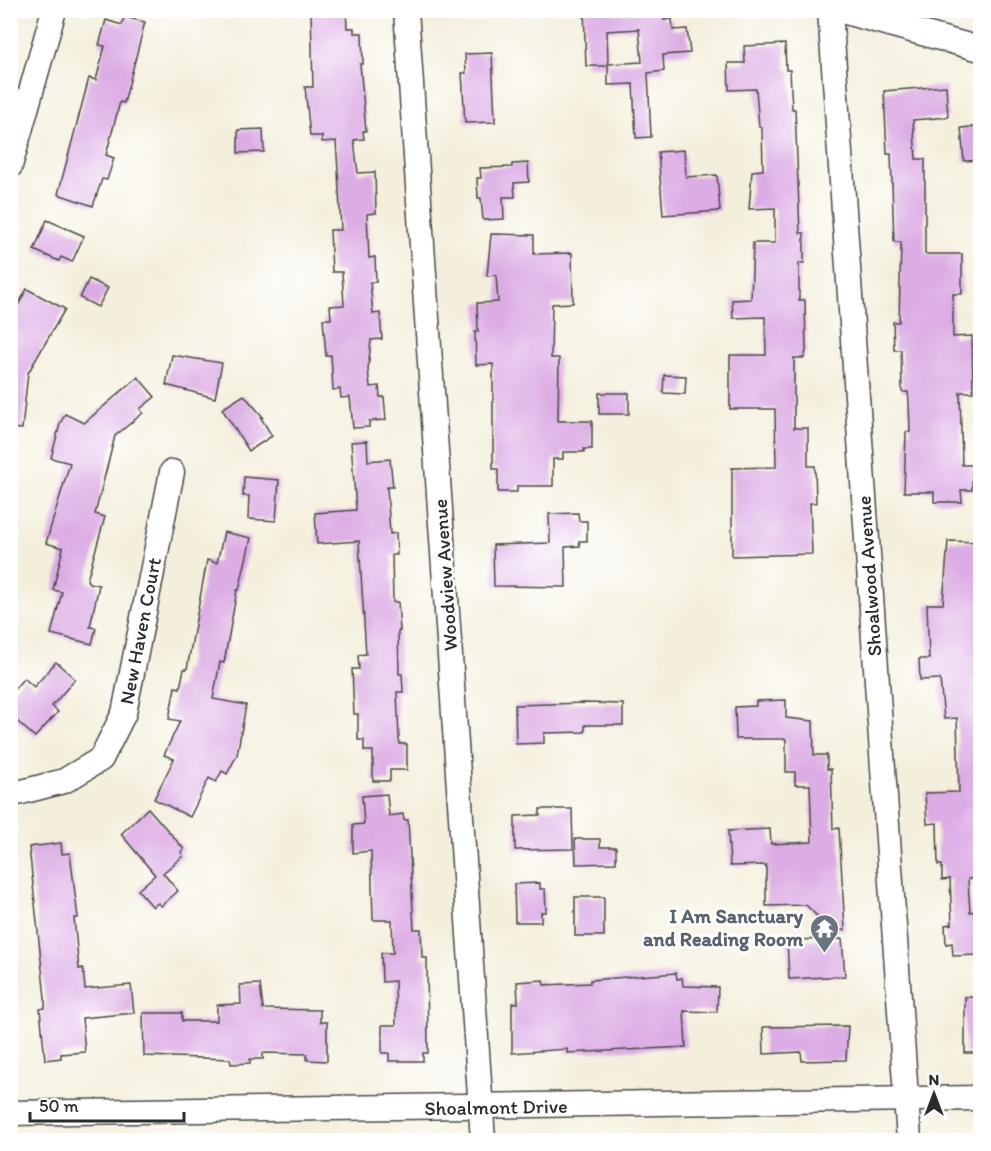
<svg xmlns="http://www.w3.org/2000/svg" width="991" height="1151" viewBox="0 0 991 1151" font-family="Itim,sans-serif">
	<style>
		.building { fill: #dcace4; fill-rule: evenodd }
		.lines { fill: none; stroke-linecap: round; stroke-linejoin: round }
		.minor-casing { stroke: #494846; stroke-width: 27 }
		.minor { stroke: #fff; stroke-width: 24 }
		.labels { text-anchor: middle; stroke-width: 5; stroke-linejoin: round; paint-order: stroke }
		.street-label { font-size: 20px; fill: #2b2b2b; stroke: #fff }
		.worship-label { font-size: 20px; font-weight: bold; fill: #5b616d; stroke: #fff; text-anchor: end }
	</style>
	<rect width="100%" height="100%" fill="#fff"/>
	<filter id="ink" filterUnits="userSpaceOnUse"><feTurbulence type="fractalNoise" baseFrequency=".0167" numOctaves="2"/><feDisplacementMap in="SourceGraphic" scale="12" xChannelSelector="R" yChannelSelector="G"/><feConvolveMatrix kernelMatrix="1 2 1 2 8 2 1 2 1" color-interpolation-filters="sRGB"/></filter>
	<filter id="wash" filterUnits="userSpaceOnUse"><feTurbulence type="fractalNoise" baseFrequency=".008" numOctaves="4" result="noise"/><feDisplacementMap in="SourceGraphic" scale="24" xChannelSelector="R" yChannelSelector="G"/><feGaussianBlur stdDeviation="1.35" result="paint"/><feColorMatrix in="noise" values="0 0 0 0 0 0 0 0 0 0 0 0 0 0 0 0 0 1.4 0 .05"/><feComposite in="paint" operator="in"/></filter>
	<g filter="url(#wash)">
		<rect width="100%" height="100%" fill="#f4efdd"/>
		<g id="blocks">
			<g class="building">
				<path d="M311,10h35l1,18h7v5h8l1,31h-3l6,67h-3l1,8 -10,1 4,33 17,-1 1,41 -9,1 2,44 6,-1 1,25h-6l3,32 7,-1 2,26 -11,1 -3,30 2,17 9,-1 1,11h4l2,23 -17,1v6l-16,1 -3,-31 -9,1 -1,-9 -7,1 -2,-35 -5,1 -3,-37h8l-1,-13 14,-1 -2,-33h-10l-2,-42h11l-3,-60 -2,-29 -14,1v-6h-12l-5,-49h8z"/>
				<path d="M584,10h32v4l47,-4 1,10 8,-1 1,11 14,-1 3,24 -27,2 1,16 -16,2 3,64 -15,1 -3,-54 -25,1v-19h-22zM639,29l3,33 -34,2 -1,-33z"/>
				<path d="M124,17l21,5 -21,81 -4,-1 -14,53 8,3 -7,22 -5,-1 -9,27 -35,-12 31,-116 7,2 9,-34 -6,-1 7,-25 16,5z"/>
				<path d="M785,44l1,26h4l2,39h3l5,124h4v30h-5v37h6l1,51 -2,7h-10v70h14v38h7l1,37h-6l2,51 -80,2v-88l44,-1 -1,-58h-45v-54h36l-1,-38 -32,1 -1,-18 19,-1 2,-56h22v-35l-26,1 3,-38 11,-1 -1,-43h-3l-3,-38 -27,1 -1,-27h17l-1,-17z"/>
				<path d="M492,53l3,69 -30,1 -3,-50h4l-1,-19z"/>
				<path d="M946,86l2,31 -35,3 3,39h9v95h37v40h-9v43l19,-1 1,56h-13l2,73h10v25h-11l1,12h-28v-10h-30l2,-60h4l-1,-31 -1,-9h-6l-1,-42h-7l-1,-28h6l2,-80h-7l-3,-88h-4l-3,-63z"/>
				<path d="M981,126v34l-17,1 -3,-33z"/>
				<path d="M263,129l1,23 -26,1v-23z"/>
				<path d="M684,150l2,27 31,-2 3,36 -57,4 -5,-63z"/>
				<path d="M528,163l1,19 -15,1 1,14h-12l1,22 -21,1 -2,-22h-3l-1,-20h4l-1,-10 32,-1v-3z"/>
				<path d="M47,220l37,16 -12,26 -11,-5 -2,4 -25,-11z"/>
				<path d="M491,234l43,1v19l38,-1 1,50 -21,1 -1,54h8l-1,63h34v28h-8v3h-21v7h-10v27h-36v6h-19v-23h-5v-105l-17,1 -1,-33h3l-1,-29 21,-1 -2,-27 -9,1z"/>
				<path d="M89,279l19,9 -10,19 -18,-9z"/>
				<path d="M27,289l38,20 -37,64 -6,56 -12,-1v-108z"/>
				<path d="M172,355l50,8 -7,35 -49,-13z"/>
				<path d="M664,375l22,1 -1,18 -22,-1z"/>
				<path d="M138,377l17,20 -15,12 3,4 -28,23 -20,78 10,3 -18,63 2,3 10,2 -9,42 6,1 -4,16 -41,-10 11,-42 -9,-2 10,-42 -17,-5 24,-80 -19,-5 9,-34 5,-10 19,9z"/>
				<rect x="599" y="393" width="30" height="21"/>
				<path d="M244,395l19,22 -2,1 11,18 -23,15 -27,-42z"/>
				<path d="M367,441l1,20 22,-2 3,28h-6l3,47 6,-1 1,22h-5l1,47h5l2,29h-2l1,43h3l1,18h-6l2,47 1,5h7v26h-17v11h-17v-30h-9v-11h-6v-26h-4l-2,-45h7l-1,-14 8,-1 -7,-113 -42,3 -2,-31 41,-3 -5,-68z"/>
				<path d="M244,477l35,3 -3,41 -28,-2 1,-23h-6z"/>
				<path d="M578,513l1,8h8v20h-8l1,5 -15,1 1,40 -72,-1 -1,-41 57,-2 -1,-29z"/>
				<path d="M224,532l27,6 -12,52h-2l-13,73 -4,-1 -7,37 33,6 -9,50 -10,19 -5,-3 -6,11 -7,-4 -19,39 -36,-18 20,-40 -10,-4 16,-34 -11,-2 6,-32 5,1 4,-19h3l20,-109 10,3z"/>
				<path d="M948,541l32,1 1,8v253h-3l3,75 -13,1 2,33 11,-1v31h-5l1,13 -24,1 -1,-13 -6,1 -1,-19 7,-1 -2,-45 -8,1v-15h-4l-1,-42 -10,1 -2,-31 34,-1 -2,-74 -13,1 -4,-40 -20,1 -1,-21h10l-2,-55h16z"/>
				<path d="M56,662l19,17 -23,27 6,6 -23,25 -25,-22v-21l14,-16 10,9z"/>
				<path d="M786,700v18l27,3 1,34h13v14h4l2,60 6,-1 6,102h-14l-25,-25 -40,1v-41l-36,1 -2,-35 42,-2 1,15 41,-2 -2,-57h-15v-13h-9v-33h-50l-1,-32 21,-1v-5z"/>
				<path d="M585,703l38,1v21h-38v7l-41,1v10l-28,1 -1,-39z"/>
				<path d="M387,794l2,22 14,-2 1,6h4l6,109h7l1,29h5l1,95h-5v8h-34v-8h-7v-28h14l-1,-44 -13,1 -1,-29h12l-1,-33h-19l-2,-69 -18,2v-28l11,-1 -2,-28z"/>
				<path d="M148,808l36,41 -3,3 2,4 -20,17 15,18 -17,15 -3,-3 -5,4 -15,-17 17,-15 -34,-41z"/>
				<path d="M540,809h32l1,40 -58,1v-34l25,-1z"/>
				<path d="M575,839h25v8h16v16l-40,1z"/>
				<path d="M61,843l1,11 8,-1 8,65h-4l5,51 4,-1 2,21 46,-4 3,28 -52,5 3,34 -24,2v4l-16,2 -5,-51 5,-1v-10l-16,-151z"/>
				<path d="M540,883v6h5l1,23h-5v10h-26l-1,-38z"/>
				<rect x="575" y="897" width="29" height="39"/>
				<path d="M842,939l3,37 -56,3 -2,-39z"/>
				<path d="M676,973l1,6 5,-1 1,8 35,1 -1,25 -33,-1 2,36 -119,6v-4l-55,4v-50h6l-1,-21 26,-2 1,5 46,-2v-3z"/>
				<path d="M260,984l3,25 57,1v12h7v39l-20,-1v-6l-44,-1v6h-13v4l-19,1 -1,-5 -86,-3 -1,-43h39v8h35v-16l24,-1 -1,-19z"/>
				<rect x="965" y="997" width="16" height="56"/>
				<path d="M848,1026l-2,34 -44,1 -1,-9 -37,2 -1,-27z"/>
			</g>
		</g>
	</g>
	<g filter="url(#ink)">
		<use href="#blocks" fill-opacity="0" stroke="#494846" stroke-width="1.5"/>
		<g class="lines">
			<defs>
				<g id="minor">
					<path d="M406,10l77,1130"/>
					<path d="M830,10l79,1130"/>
					<path d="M838,10l142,39"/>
					<path d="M10,166l44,-156"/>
					<path d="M10,795l54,-14 37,-22 23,-46 48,-241"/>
					<path d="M10,1113l970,-15"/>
				</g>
			</defs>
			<use href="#minor" class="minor-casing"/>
			<use href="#minor" class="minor"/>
		</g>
	</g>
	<defs>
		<symbol id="temple-pin" viewBox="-11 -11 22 30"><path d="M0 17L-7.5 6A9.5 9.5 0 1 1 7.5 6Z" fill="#6b7280" stroke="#fff"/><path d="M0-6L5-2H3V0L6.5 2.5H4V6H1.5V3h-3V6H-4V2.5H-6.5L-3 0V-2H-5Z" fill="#fff"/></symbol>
	</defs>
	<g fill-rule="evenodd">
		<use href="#temple-pin" x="808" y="912" width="33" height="45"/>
	</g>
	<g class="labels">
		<g class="street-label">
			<text transform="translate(445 575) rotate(-94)" y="7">Woodview Avenue</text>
			<text transform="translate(869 576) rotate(-94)" y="7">Shoalwood Avenue</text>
			<text transform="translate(140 631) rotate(-79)" y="7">New Haven Court</text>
			<text transform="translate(496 1107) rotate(-1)" y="7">Shoalmont Drive</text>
		</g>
		<g class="worship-label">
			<text x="803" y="923">I Am Sanctuary<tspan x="803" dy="23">and Reading Room</tspan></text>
		</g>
	</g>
	<rect width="991" height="1151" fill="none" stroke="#fff" stroke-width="36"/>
	<g transform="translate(934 1094)" stroke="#ffffff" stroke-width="4.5" paint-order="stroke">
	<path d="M0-4.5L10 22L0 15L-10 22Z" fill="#2b2b2b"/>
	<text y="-9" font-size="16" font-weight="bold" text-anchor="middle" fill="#2b2b2b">N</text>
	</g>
	<path d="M30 1112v9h154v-9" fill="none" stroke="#2b2b2b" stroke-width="3"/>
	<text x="39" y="1112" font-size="18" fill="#2b2b2b" stroke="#ffffff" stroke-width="4.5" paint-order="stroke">50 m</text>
</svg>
